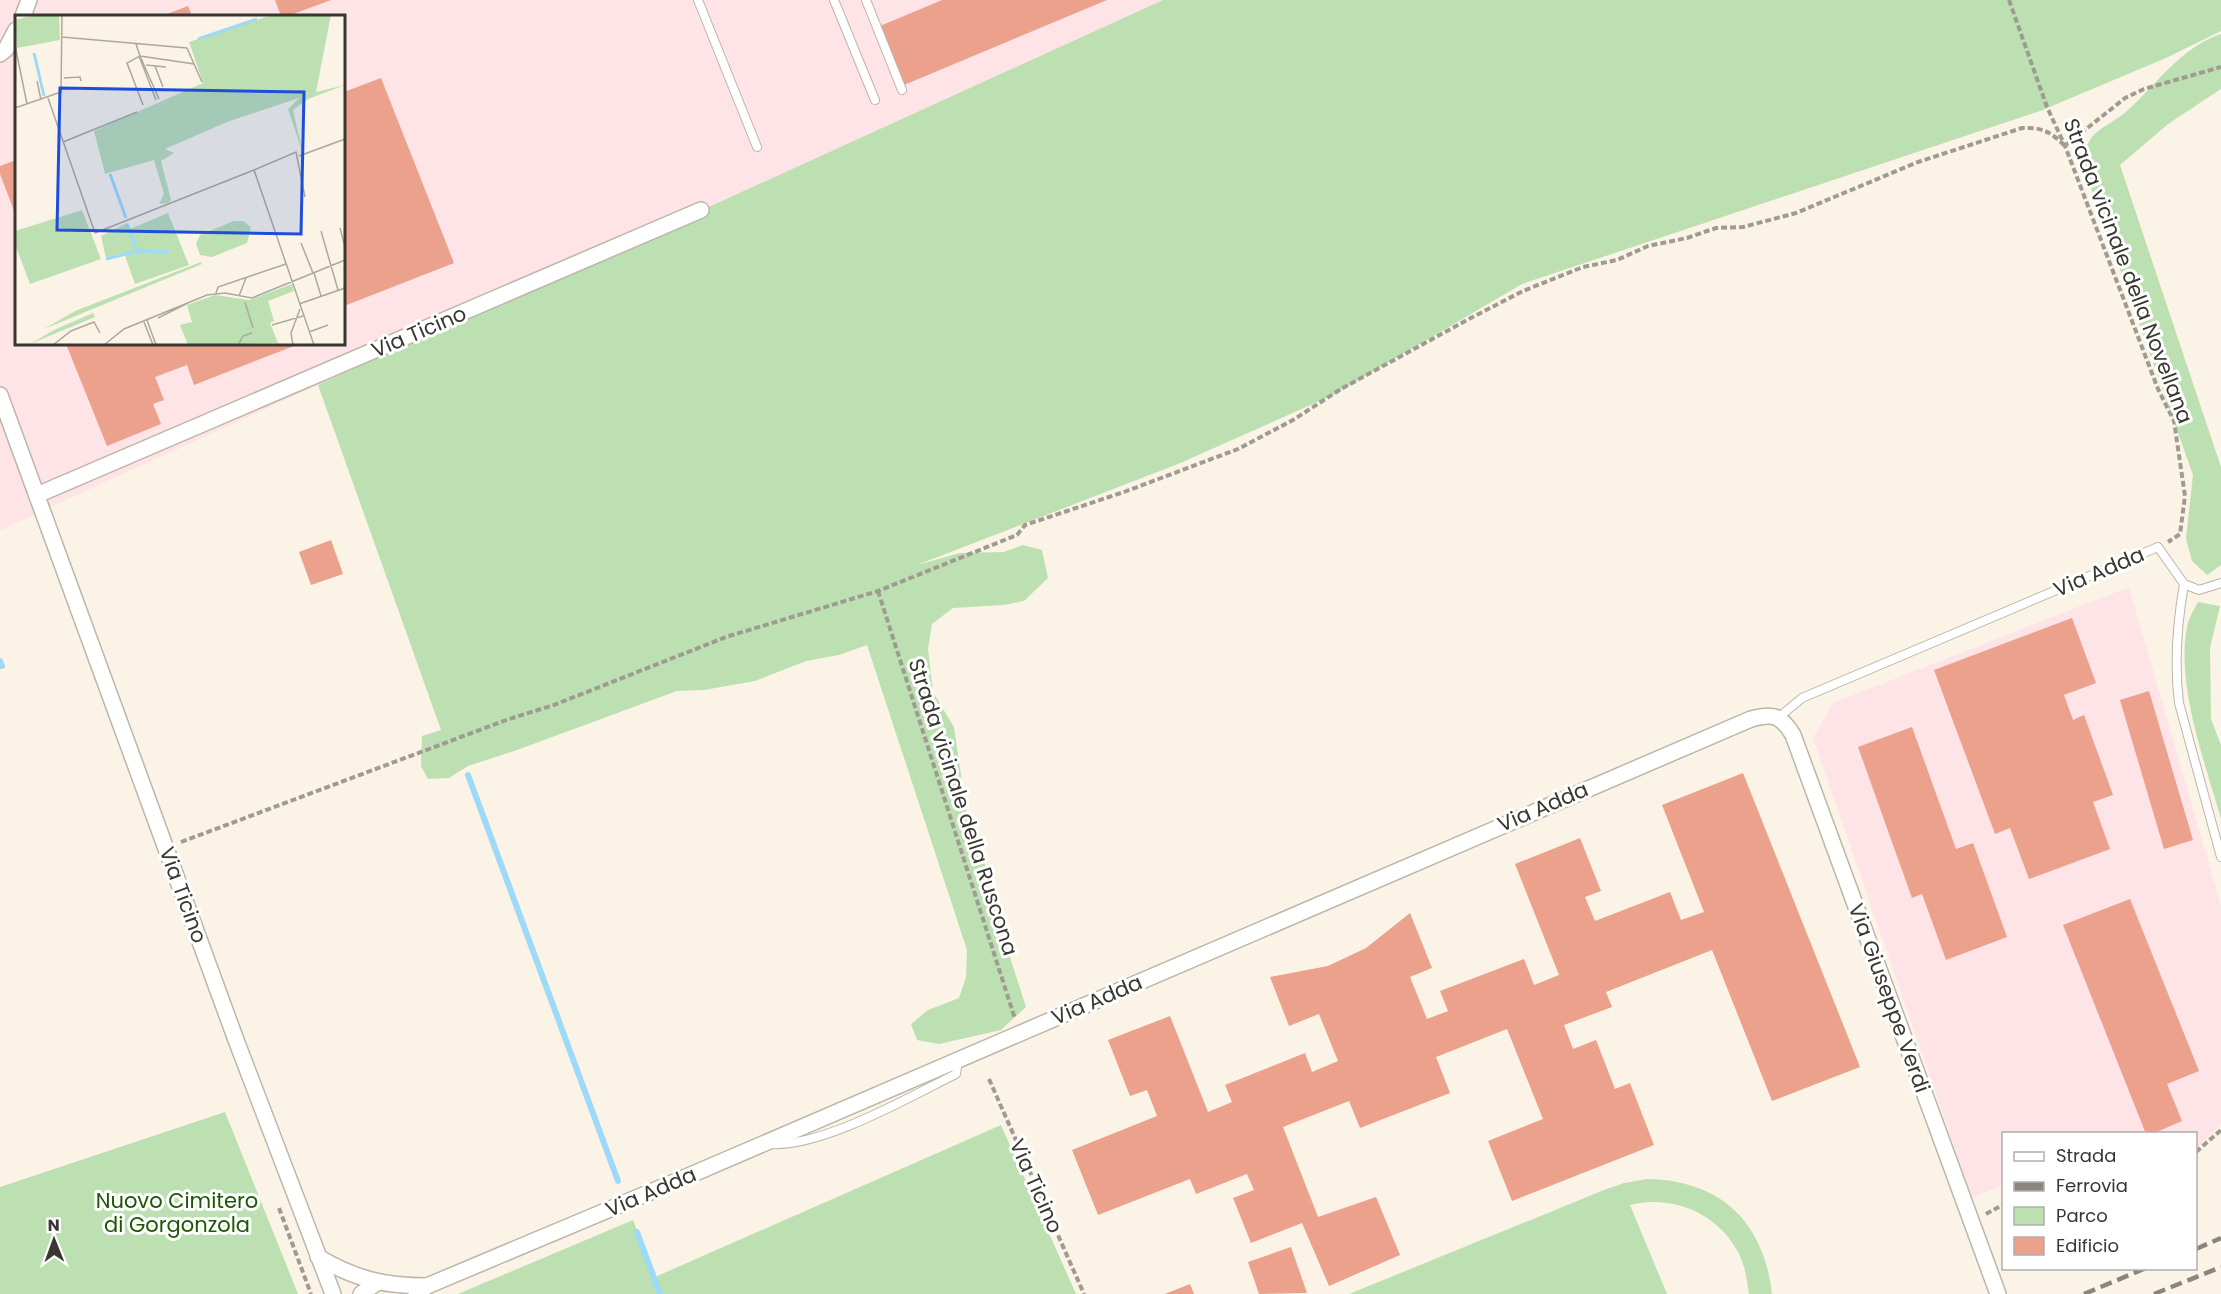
<svg xmlns="http://www.w3.org/2000/svg" width="2221" height="1294" viewBox="0 0 2221 1294" font-family="Poppins,sans-serif">
	<style>
		.industrial { fill: #fee3e7; fill-rule: evenodd }
		.green { fill: #bce0b2 }
		.lines { fill: none; stroke-linecap: round; stroke-linejoin: round }
		.stream { stroke: #9cdaf7; stroke-width: 6 }
		.building { fill: #eba18c }
		.service-casing { stroke: #bcb6a9; stroke-width: 10 }
		.minor-casing { stroke: #bcb6a9; stroke-width: 18 }
		.path { stroke: #a09b91; stroke-width: 4; stroke-dasharray: 6 3; stroke-linecap: butt }
		.service { stroke: #fff; stroke-width: 8 }
		.minor { stroke: #fff; stroke-width: 15 }
		.rail { stroke: #8a867d; stroke-width: 4.5; stroke-dasharray: 12 6; stroke-linecap: butt }
		.labels { text-anchor: middle; stroke-width: 6; stroke-linejoin: round; paint-order: stroke }
		.street-label { font-size: 21px; fill: #393732; stroke: #fff }
		.park-label { font-size: 21px; fill: #1d5704; stroke: #fff }
		.inset-river { fill: none; stroke: #9cdaf7; stroke-width: 3 }
		.inset-road { fill: none; stroke: #ada89e; stroke-width: 1.5 }
		.view { fill: #1d4ed8; fill-opacity: 0.15; stroke: #1d4ed8; stroke-width: 3 }
		.inset-edge { fill: none; stroke: #393732; stroke-width: 3 }
	</style>
	<rect width="100%" height="100%" fill="#fbf4e6"/>
	<g class="industrial">
		<path d="M0,0h1163l-1163,530zM16,16h328v328h-328z"/>
		<path d="M2129,587l92,319v218l-25,25v-15h-192l-1,51 -31,13 -159,-460 20,-35z"/>
	</g>
	<g class="green">
		<path d="M1163,0h1058v31l-55,27 -126,53 -518,173 -189,111 -155,69 -261,101 43,-12 44,-1 19,-7 19,5 6,28 -24,23 -21,4 -50,3 -21,16 -4,25 5,43 21,35 13,89 5,20 15,33 5,17 2,21 32,100 -25,23 -62,14 -22,-4 -6,-16 17,-14 31,-12 7,-21 1,-27 -100,-305 -28,10 -33,6 -51,20 -51,9 -27,1 -160,59 -49,16 -19,12 -21,1 -7,-13 1,-30 19,-6 -123,-345z"/>
		<path d="M2221,34v55l-53,35 -48,41 101,302v98l-14,10 -15,-14 -6,-22 7,-64 -102,-287c-4,-17 -11,-32 -1,-48 5,-10 27,-20 36,-28 30,-27 55,-65 95,-78z"/>
		<path d="M2198,602l22,4 -10,42 1,71 10,26v74c-16,-57 -47,-138 -33,-196 2,-7 7,-15 10,-21z"/>
		<path d="M225,1112l73,182h-298v-107z"/>
		<path d="M1001,1125l75,169h-618l175,-74 22,57z"/>
		<path d="M1647,1179c74,1 117,43 125,115h-23c-2,-14 -4,-28 -10,-40 -20,-40 -66,-60 -109,-49l37,89h-318l255,-104 20,-7z"/>
	</g>
	<g class="lines">
		<g class="stream">
			<path d="M0,661l2,5"/>
			<path d="M468,775l150,406"/>
			<path d="M637,1232l23,62"/>
		</g>
	</g>
	<g class="building">
		<path d="M275,0h56l-43,16h-7z"/>
		<path d="M942,0h165l-203,85 -24,-59z"/>
		<path d="M188,6l4,10h-30z"/>
		<path d="M381,78l73,185 -110,43v-214z"/>
		<path d="M16,160v56l-16,-42v-8z"/>
		<path d="M66,344h233l-105,41 -7,-20 -32,12 9,23 -11,4 8,20 -54,22z"/>
		<path d="M331,540l12,34 -32,11 -12,-33z"/>
		<path d="M2072,618l24,65 -32,12 9,25 11,-5 29,80 -20,7 17,47 -81,30 -19,-51 -15,6 -61,-164z"/>
		<path d="M2149,691l44,149 -29,9 -44,-149z"/>
		<path d="M1912,727l44,122 17,-6 34,94 -61,23 -24,-66 -10,4 -54,-151z"/>
		<path d="M1743,773l117,294 -88,34 -60,-151 -106,42 6,15 -48,18 9,24 23,-9 19,49 15,-6 24,62 -142,56 -24,-60 55,-22 -36,-90 -71,28 14,36 -90,35 -11,-27 -66,26 35,90 58,-20 24,58 -71,31 -27,-63 -51,20 -18,-45 21,-8 -7,-16 -51,20 -6,-15 -92,36 -26,-65 85,-34 -10,-26 -17,6 -22,-56 62,-24 38,96 24,-10 -7,-17 80,-32 7,19 26,-11 -19,-47 -30,12 -19,-49 58,-11 38,-18 44,-35 22,55 -22,9 17,42 21,-8 -8,-20 84,-32 10,26 25,-10 -44,-111 65,-26 21,53 -16,6 10,24 75,-29 11,28 23,-8 -42,-107z"/>
		<path d="M2130,899l69,172 -32,13 15,37 -30,13h-6l-83,-209z"/>
		<path d="M1291,1247l16,46 -48,1 -11,-32z"/>
		<path d="M1190,1284l4,10h-29z"/>
	</g>
	<g class="lines">
		<defs>
			<g id="service">
				<path d="M698,0l59,147"/>
				<path d="M834,0l41,100"/>
				<path d="M866,0l36,90"/>
				<path d="M2184,584l15,6 22,-7"/>
				<path d="M1778,718l24,-20 356,-151 26,37c-7,40 -10,79 -5,119l42,154"/>
				<path d="M771,1144c52,3 138,-47 185,-70l2,-14"/>
			</g>
			<g id="minor">
				<path d="M23,16l6,-16"/>
				<path d="M0,54l6,-5 10,-19"/>
				<path d="M0,395l236,645 97,254"/>
				<path d="M37,495l664,-285"/>
				<path d="M318,1257c37,22 66,29 109,29"/>
				<path d="M361,1294l17,-12"/>
				<path d="M416,1294l11,-8 245,-103 1079,-464c22,-6 30,-4 42,16l205,559"/>
			</g>
		</defs>
		<use href="#service" class="service-casing"/>
		<use href="#minor" class="minor-casing"/>
		<g class="path">
			<path d="M2009,0l38,107 18,39 93,243 16,32 11,75 -5,38 -12,8"/>
			<path d="M878,591l137,428"/>
			<path d="M181,842l328,-123 45,-14 172,-68 152,-46 139,-56 8,-10 99,-33 114,-43 55,-29 48,-31 126,-69 56,-29 60,-24 34,-7 31,-14 39,-8 29,-10 27,-1 53,-14 122,-51 104,-34c20,-1 29,4 43,18l60,-48 19,-9 77,-22"/>
			<path d="M989,1079l95,215"/>
			<path d="M2196,1152l25,-22"/>
			<path d="M279,1208l32,86"/>
			<path d="M1986,1214l18,-10"/>
		</g>
		<use href="#service" class="service"/>
		<use href="#minor" class="minor"/>
		<g class="rail">
			<path d="M2196,1249l25,-11"/>
			<path d="M2084,1294l62,-26"/>
			<path d="M2154,1294l67,-27"/>
		</g>
	</g>
	<g class="labels">
		<g class="street-label">
			<text transform="translate(2128 271) rotate(69)" y="7">Strada vicinale della Novellana</text>
			<text transform="translate(419 332) rotate(-23)" y="7">Via Ticino</text>
			<text transform="translate(2099 572) rotate(-23)" y="7">Via Adda</text>
			<text transform="translate(963 807) rotate(72)" y="7">Strada vicinale della Ruscona</text>
			<text transform="translate(1543 807) rotate(-23)" y="7">Via Adda</text>
			<text transform="translate(183 895) rotate(70)" y="7">Via Ticino</text>
			<text transform="translate(1889 998) rotate(70)" y="7">Via Giuseppe Verdi</text>
			<text transform="translate(1097 1000) rotate(-23)" y="7">Via Adda</text>
			<text transform="translate(1036 1186) rotate(66)" y="7">Via Ticino</text>
			<text transform="translate(651 1192) rotate(-23)" y="7">Via Adda</text>
		</g>
		<g class="park-label">
			<text x="177" y="1208">Nuovo Cimitero<tspan x="177" dy="24">di Gorgonzola</tspan></text>
		</g>
	</g>
	<g transform="translate(15 15)">
		<rect width="330" height="330" fill="#fbf4e6"/>
		<path d="M19,0h25l1,25 -43,8 -2,-28zM257,0h59l-15,77 29,-7 -37,14 -15,11 10,44 -15,-45 11,-11 -72,24 -62,27 9,4 -13,8 10,39 -3,3 -9,1 5,-10 -10,-34 -49,14 -11,-43 109,-48 -14,-41zM67,195l19,49 -71,25 -15,-40v-13zM153,198l21,52 -54,19 -11,-31 -18,5 -5,-22 26,-13 3,6zM219,206h9l8,6 -4,16 -35,14 -12,-2 -4,-11 4,-9zM186,247l1,2 -158,65 31,-18zM277,269l2,7 -26,10 6,20 -4,2 8,20 -90,2 -8,-20 12,-3 -5,-17 28,-10 34,5zM78,298l2,4 -65,27 24,-14z" fill="#bce0b2"/>
		<path class="inset-river" d="M183,24l59,-20M19,38l10,43M95,159l16,44M112,209l10,26M91,244l32,-8 31,1"/>
		<path class="inset-road" d="M47,22l125,11 7,16M121,29l4,12 -13,7 16,42M0,30l12,59M124,41l17,44M125,41l54,8 8,18M125,41l19,43M131,50l20,2M140,51l8,21M49,63l16,-1 1,4M22,66l4,19M33,83l47,135M0,93l46,-16 1,-77M48,127l74,-30M284,141l46,-17M239,155l42,-18 9,45M325,213l5,19M306,216l17,59M80,218l159,-63 60,175M286,228l12,30M299,258l7,23M201,278l2,-6 68,-23M224,281l7,-18M230,287l8,26M284,289l46,-16M143,303l30,-15M132,305l9,25M129,307l9,23M257,310l31,-9M294,317l19,-7M38,330l18,-14 23,-9 6,11M89,330l20,-16 83,-34 18,-2 27,5 93,-38M223,330l5,-9 9,-3M278,330l-2,-12 9,-24"/>
		<path class="view" d="M45,73l244,4 -3,142 -244,-4z"/>
		<rect width="330" height="330" class="inset-edge"/>
	</g>
	<rect x="2002" y="1132" width="195" height="138" fill="#ffffff" stroke="#b0afad" stroke-width="1.5"/>
	<rect x="2014" y="1152" width="30" height="9" fill="#ffffff" stroke="#b0afad" stroke-width="1.5"/>
	<text x="2056" y="1162" font-size="18" fill="#393732">Strada</text>
	<rect x="2014" y="1182" width="30" height="9" fill="#8a867d" stroke="#b0afad" stroke-width="1.5"/>
	<text x="2056" y="1192" font-size="18" fill="#393732">Ferrovia</text>
	<rect x="2014" y="1207" width="30" height="18" fill="#bce0b2" stroke="#b0afad" stroke-width="1.5"/>
	<text x="2056" y="1222" font-size="18" fill="#393732">Parco</text>
	<rect x="2014" y="1237" width="30" height="18" fill="#eba18c" stroke="#b0afad" stroke-width="1.5"/>
	<text x="2056" y="1252" font-size="18" fill="#393732">Edificio</text>
	<g transform="translate(54 1240) rotate(359)" stroke="#ffffff" stroke-width="4.5" paint-order="stroke">
	<path d="M0-4.5L10 22L0 15L-10 22Z" fill="#393732"/>
	<text y="-9" font-size="16" font-weight="bold" text-anchor="middle" fill="#393732">N</text>
	</g>
</svg>
